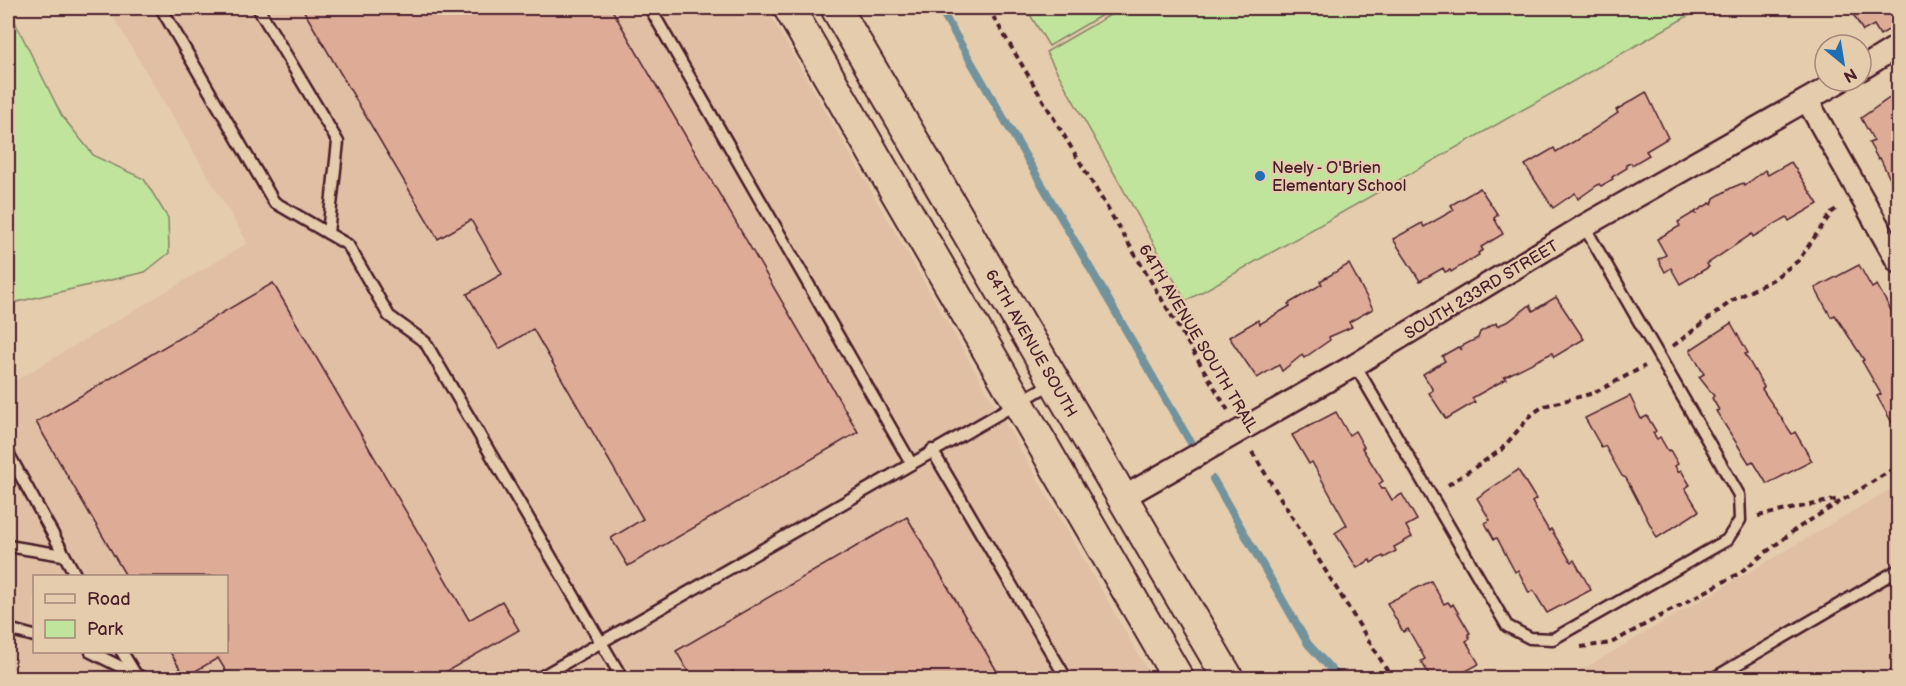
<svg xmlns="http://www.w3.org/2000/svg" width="1906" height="686" viewBox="0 0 1906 686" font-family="'Balsamiq Sans',sans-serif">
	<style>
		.built { fill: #e0bfa4; fill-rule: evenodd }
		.green { fill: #c1e49d; stroke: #868264; stroke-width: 1.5 }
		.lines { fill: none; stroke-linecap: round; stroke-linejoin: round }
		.stream { stroke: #73939c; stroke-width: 8 }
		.building { fill: #ddab96; stroke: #4a1f2b; stroke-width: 1.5 }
		.lane-casing { stroke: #4a1f2b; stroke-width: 15 }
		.street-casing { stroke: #4a1f2b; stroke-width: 26 }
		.secondary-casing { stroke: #4a1f2b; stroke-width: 34 }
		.path { stroke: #4a1f2b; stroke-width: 4; stroke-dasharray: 6 4.5; stroke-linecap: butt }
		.lane { stroke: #e5ccad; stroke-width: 10 }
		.street { stroke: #e5ccad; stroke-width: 21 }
		.secondary { stroke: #e5ccad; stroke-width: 30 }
		.poi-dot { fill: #1f6fb2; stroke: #e5ccad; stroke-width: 2 }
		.labels { text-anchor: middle; stroke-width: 4.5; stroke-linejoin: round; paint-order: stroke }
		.poi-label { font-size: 16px; fill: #4a1f2b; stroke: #e5ccad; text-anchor: start }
		.street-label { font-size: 16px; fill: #4a1f2b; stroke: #e5ccad }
	</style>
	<rect width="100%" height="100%" fill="#e5ccad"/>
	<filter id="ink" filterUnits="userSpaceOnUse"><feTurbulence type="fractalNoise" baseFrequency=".0167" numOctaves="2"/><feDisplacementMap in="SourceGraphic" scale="12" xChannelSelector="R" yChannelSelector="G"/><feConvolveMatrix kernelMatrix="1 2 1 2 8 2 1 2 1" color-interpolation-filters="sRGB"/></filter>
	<g filter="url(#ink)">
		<g class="built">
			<path d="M108,8h658l386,670h-1144v-293l240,-142zM34,576h192v76h-192z"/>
			<path d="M1898,485v193h-330z"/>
		</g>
		<g class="green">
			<path d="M8,8l54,108 32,40 50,23 24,39 1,35 -24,19 -137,32z"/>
			<path d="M1026,8h88l-65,38z"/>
			<path d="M1122,8h580l-516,293 -140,-249z"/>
		</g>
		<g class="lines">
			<g class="stream">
				<path d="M940,8l251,435"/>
				<path d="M1213,479l95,165 31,34"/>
			</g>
		</g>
		<g class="building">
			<path d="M302,8h309l247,424 -230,134 -17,-28 32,-19 -110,-190 -34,20 -32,-55 35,-20 -31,-54 -33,19z"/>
			<path d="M1845,8h53v16l-18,11 -6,-10 -11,6 -10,-17 -3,1z"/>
			<path d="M1646,92l22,46 -22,13 3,4 -17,10 -1,-2 -5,2 1,3 -15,9 1,2 -12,7 -2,-2 -21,15 -3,-6 -22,15 -28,-43 29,-17 2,4 29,-17 33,-22 -2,-3z"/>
			<path d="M1898,92v97l-5,-9 -2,1 -11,-23 -2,1 -9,-16 5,-2 -13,-23z"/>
			<path d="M1791,162l27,42 -29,17 -2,-4 -34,20 -1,-3 -45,30 2,3 -29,17 -9,-16 -6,4 -7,-13 8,-4 -9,-16 23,-13 -2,-4 15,-9 3,1 -1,-2 15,-9 2,2 2,-7 17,-10 12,-5 1,3 21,-16 3,5z"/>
			<path d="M1480,188l18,27 -4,3 9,16 -22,13 2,3 -5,3 1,2 -28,17 -1,-2 -5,2 -2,-4 -23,13 -27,-42 29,-16 2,4 30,-17 -3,-5z"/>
			<path d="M1349,264l24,45 -24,13 3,5 -23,10 1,3 -26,18 -2,-3 -20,16 -3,-6 -22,13 -28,-41 29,-17 2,4 30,-18 -2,-2 34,-20 -2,-3z"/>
			<path d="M1859,265l13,23 5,-3 21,38v101l-4,2 -17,-30 4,-2 -19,-33 2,-1 -29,-45 -4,2 -16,-29z"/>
			<path d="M273,283l196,337 33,-19 17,29 -84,48h-205l-12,-20 -33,19 -15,-25h56v-76h-100l-90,-154z"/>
			<path d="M1556,297l28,42 -30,18 -2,-4 -48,24 2,2 -34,19 3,4 -29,17 -17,-26 4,-3 -10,-16 22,-13 -3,-5 16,-9 4,3 -2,-3 18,-9 2,-6 16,-9 1,3 12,-5 21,-16 3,6z"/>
			<path d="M1731,323l17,30 -3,1 19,33 -2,2 30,45 3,-2 17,29 -45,23 -14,-23 -4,2 -33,-52 3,-1 -7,-12 2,-2 -15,-19 5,-3 -14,-24z"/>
			<path d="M1630,396l11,23 6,-3 9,15 -3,2 4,6 3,-2 8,14 2,-1 8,14 -3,2 3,6 3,-2 9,15 -5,3 14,23 -42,27 -31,-60 -4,-2 -17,-30 -3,2 -17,-30z"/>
			<path d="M1336,412l13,23 6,-4 9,16 -2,1 21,33 -4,3 3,5 3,-1 7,12 10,-6 15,26 -11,6 6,11 -18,10 2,4 -12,7 -1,-2 -12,7 -1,-3 -13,8 -22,-35 12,-8 -35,-63 -3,2 -17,-29z"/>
			<path d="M1518,470l18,29 -4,3 17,29 2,-2 20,33 3,-2 17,30 -44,23 -14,-23 -4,3 -11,-23 -3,2 -18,-34 -3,1 -9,-16 5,-3 -13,-22z"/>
			<path d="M907,517l94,161h-264l-4,-7 -13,7h-28l-16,-27z"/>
			<path d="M1431,581l13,23 4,-2 3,4 2,-2 17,29 -2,1 2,5 -4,2 13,23 -15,8 2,4 -6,2h-29l-10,-17 4,-2 -17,-30 -5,3 -16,-29z"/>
		</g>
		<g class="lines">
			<defs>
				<g id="lane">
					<path d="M161,8l113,194 74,43 41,71 36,26 197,336"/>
					<path d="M258,8l80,134 -10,91"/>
					<path d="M650,8l261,455"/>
					<path d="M1355,365l152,261 23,12 23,1 174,-99 13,-20 -1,-25 -155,-269"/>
					<path d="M932,450l134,228"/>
					<path d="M8,453l68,123"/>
					<path d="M8,546l55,9"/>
					<path d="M8,629l26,7"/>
					<path d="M91,652l52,26"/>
					<path d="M122,652l14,23"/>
					<path d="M539,678l515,-296"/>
					<path d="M1714,678l184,-108"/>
				</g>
				<g id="street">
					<path d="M1861,69l37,-23"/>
					<path d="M1807,100l91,162"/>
					<path d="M1122,498l233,-133 229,-139 256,-145"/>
				</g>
				<g id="secondary">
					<path d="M789,8l389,670"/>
					<path d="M836,8l392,670"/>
				</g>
			</defs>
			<use href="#lane" class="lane-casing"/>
			<use href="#street" class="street-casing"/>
			<use href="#secondary" class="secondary-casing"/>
			<g class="path">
				<path d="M988,8l241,404"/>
				<path d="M1673,346l60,-46 39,-20 26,-19 34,-49 7,-5"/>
				<path d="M1252,452l140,226"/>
				<path d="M1448,485l53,-35 31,-36 12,-8 50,-13 51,-27"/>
				<path d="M1758,516l81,-17"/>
				<path d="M1581,647l30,-4 127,-69 58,-45 102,-63"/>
			</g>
			<use href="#lane" class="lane"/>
			<use href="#street" class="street"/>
			<use href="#secondary" class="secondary"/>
		</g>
	</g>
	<circle class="poi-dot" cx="1260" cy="176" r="6"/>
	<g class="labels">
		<g class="poi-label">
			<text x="1272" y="173">Neely - O'Brien<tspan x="1272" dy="18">Elementary School</tspan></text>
		</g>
		<g class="street-label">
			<text transform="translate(1481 289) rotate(-31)" y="6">SOUTH 233RD STREET</text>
			<text transform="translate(1199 338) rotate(59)" y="6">64TH AVENUE SOUTH TRAIL</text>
			<text transform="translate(1032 343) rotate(60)" y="6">64TH AVENUE SOUTH</text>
		</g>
	</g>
	<rect width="1906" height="686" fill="none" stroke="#e5ccad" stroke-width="30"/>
	<rect x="15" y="15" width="1876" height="656" fill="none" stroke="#4a1f2b" stroke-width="2" filter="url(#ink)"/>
	<rect x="33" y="575" width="195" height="78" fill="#e5ccad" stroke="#a78779" stroke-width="1.5"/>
	<rect x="45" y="594" width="30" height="9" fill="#e5ccad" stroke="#a78779" stroke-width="1.5"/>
	<text x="87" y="605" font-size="18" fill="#4a1f2b">Road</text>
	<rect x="45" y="620" width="30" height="18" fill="#c1e49d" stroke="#a78779" stroke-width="1.5"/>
	<text x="87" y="635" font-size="18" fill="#4a1f2b">Park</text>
	<g transform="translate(1843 63) rotate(150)"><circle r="28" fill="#e5ccad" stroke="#a78779" stroke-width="1.5"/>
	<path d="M0-4.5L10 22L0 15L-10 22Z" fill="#1f6fb2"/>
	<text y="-9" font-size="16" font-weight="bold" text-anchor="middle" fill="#4a1f2b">N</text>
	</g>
</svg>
